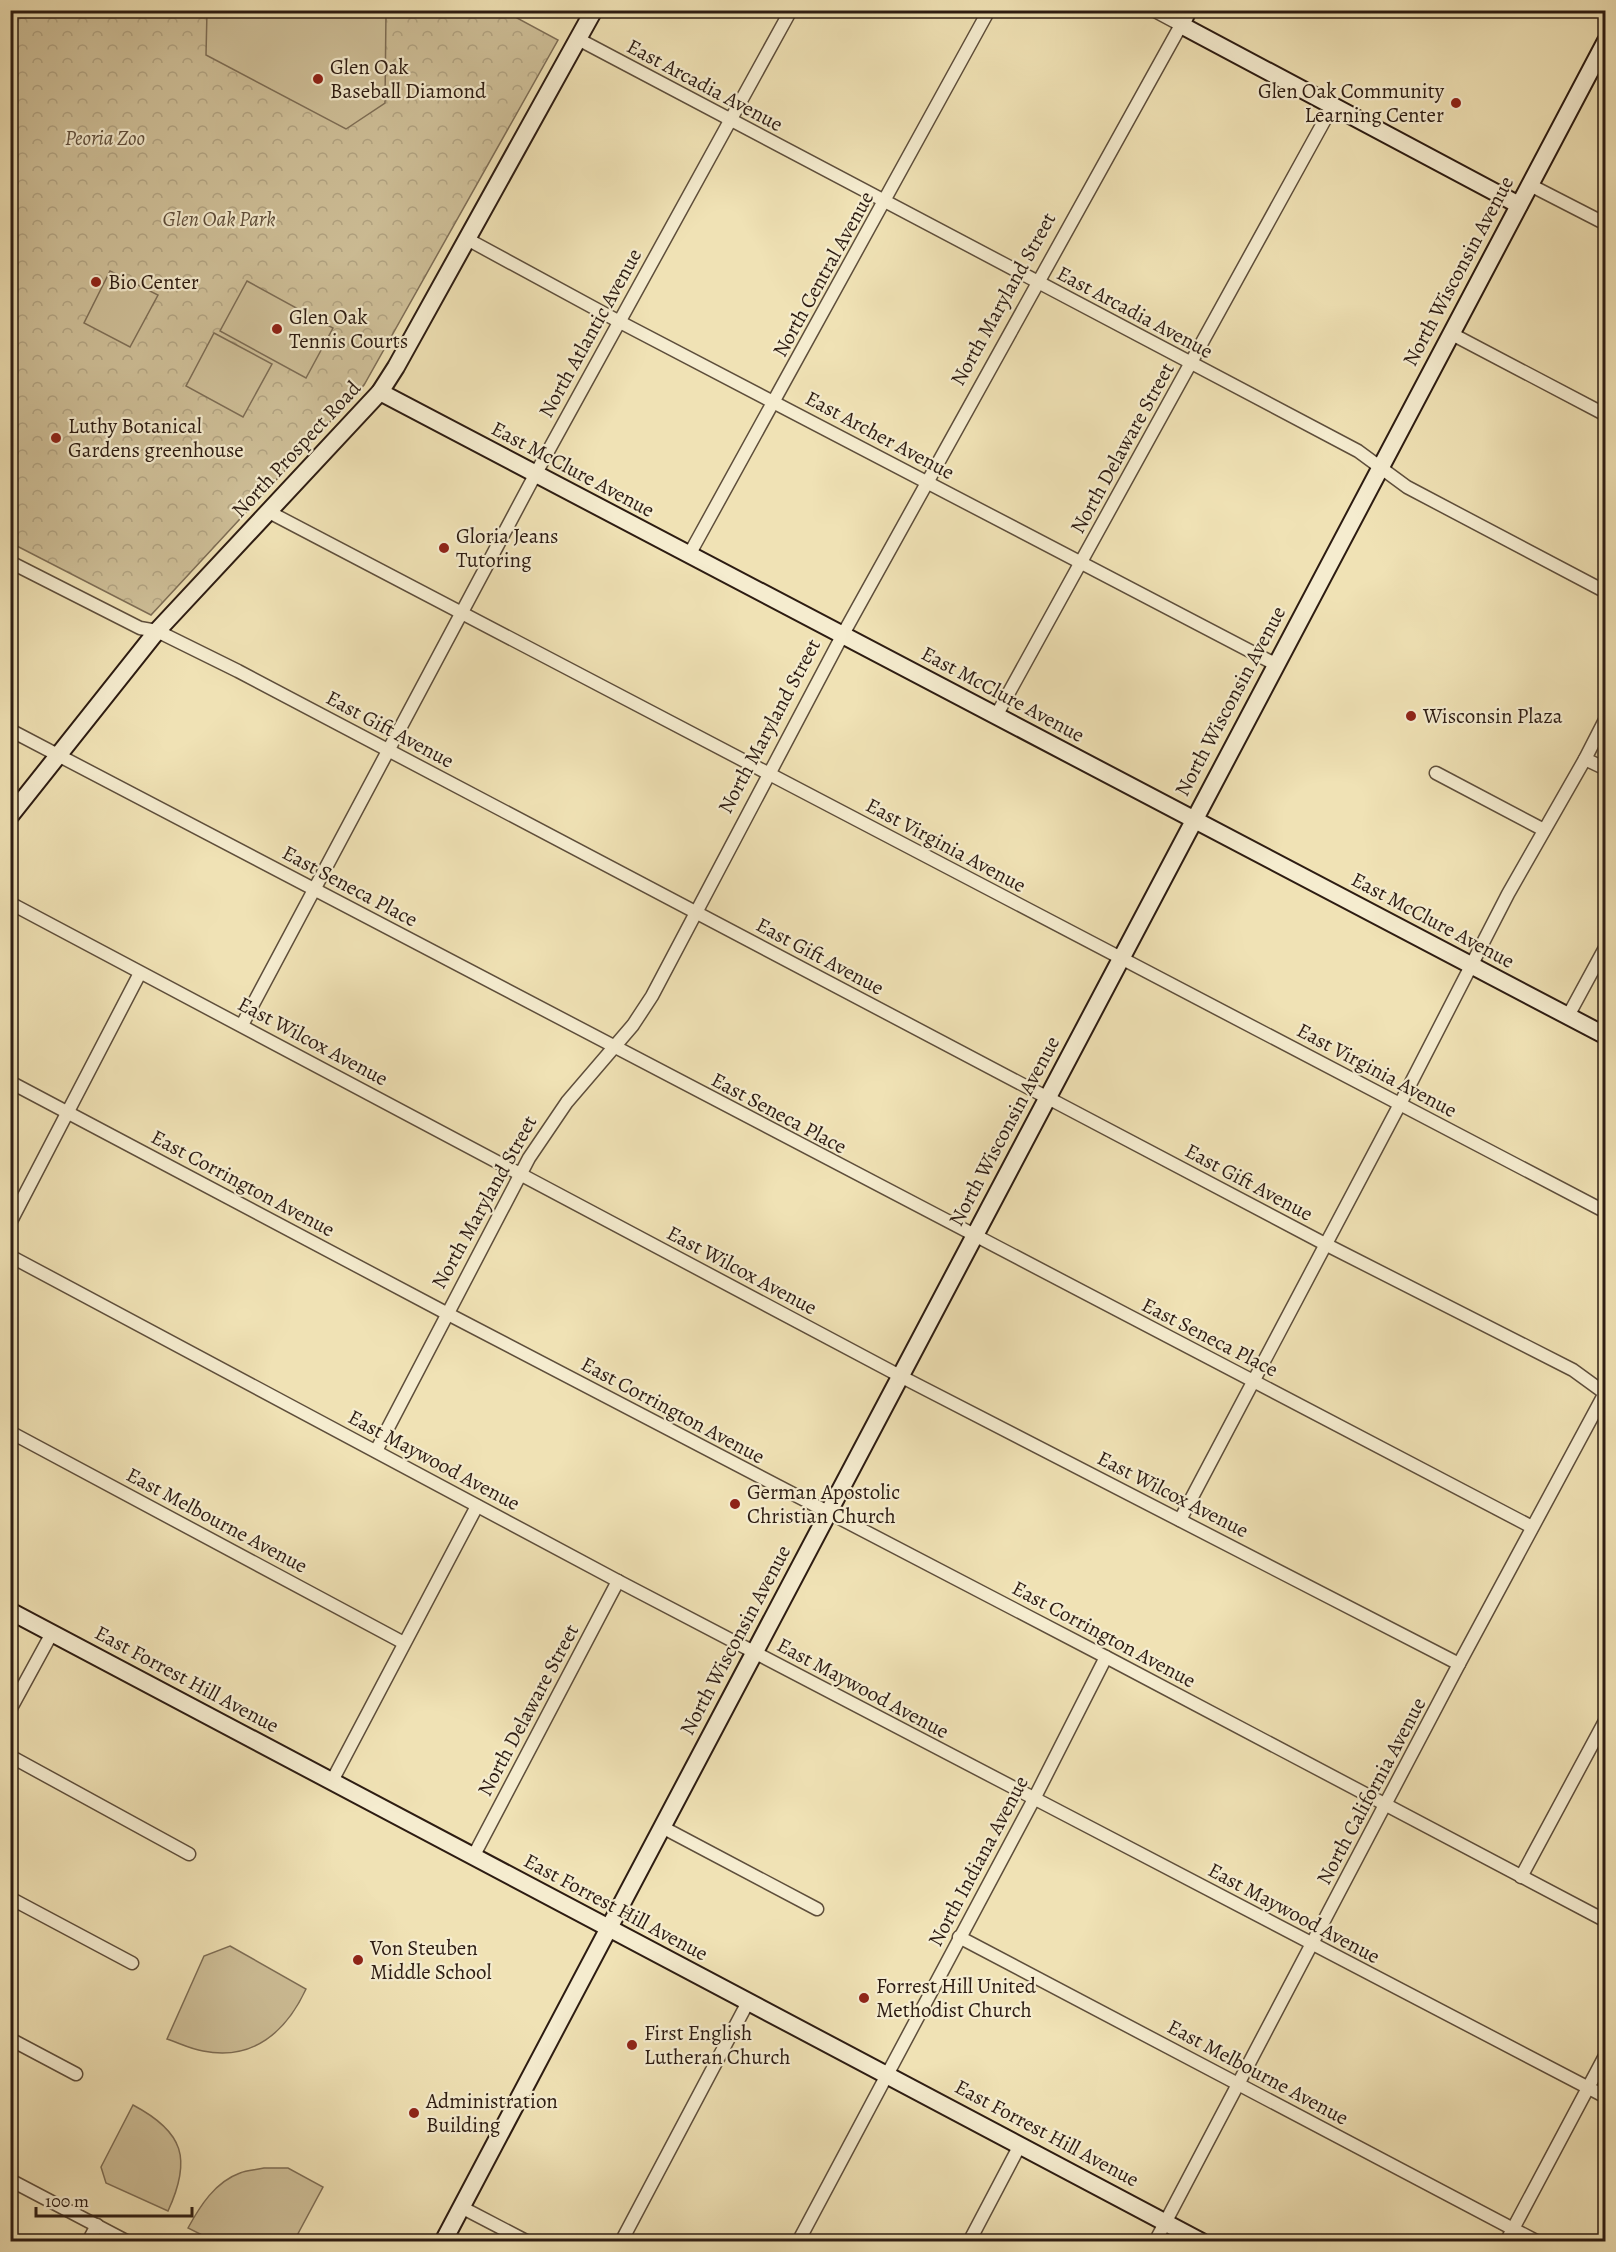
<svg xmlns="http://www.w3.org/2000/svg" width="1616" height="2252" viewBox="0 0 1616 2252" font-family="Alegreya,serif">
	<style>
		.forest { fill: url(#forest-crowns); stroke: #7e6e56; stroke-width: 1.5 }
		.pitch { fill: #cfc099; stroke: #7e6e56; stroke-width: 1.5 }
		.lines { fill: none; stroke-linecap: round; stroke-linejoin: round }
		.street-casing { stroke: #5e4e3b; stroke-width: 15 }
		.secondary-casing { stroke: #2d1c12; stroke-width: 20 }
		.street { stroke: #f5eccf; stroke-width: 12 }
		.secondary { stroke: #f5eccf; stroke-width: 16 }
		.poi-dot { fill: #8f2418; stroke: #f5eccf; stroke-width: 2 }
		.labels { text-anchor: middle; stroke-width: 4.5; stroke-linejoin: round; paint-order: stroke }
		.poi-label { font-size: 21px; fill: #2d1c12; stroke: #f5eccf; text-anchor: start }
		.street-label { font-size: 21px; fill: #2d1c12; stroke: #f5eccf }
		.park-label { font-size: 21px; font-style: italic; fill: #5e4d3a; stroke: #f5eccf }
	</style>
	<defs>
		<pattern id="forest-crowns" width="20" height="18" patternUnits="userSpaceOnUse" patternTransform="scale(1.5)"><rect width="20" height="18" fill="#cfc099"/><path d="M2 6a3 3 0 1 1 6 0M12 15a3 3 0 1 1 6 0" fill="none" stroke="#b2a483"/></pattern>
	</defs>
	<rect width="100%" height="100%" fill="#f0e2b5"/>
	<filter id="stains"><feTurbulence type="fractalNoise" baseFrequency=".00333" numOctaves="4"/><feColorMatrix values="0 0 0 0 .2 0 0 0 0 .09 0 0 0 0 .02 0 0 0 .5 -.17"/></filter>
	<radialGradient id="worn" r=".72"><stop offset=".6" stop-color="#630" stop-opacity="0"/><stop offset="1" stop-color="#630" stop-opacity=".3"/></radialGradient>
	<path class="forest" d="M10,11h494l54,29 -194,345 -213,230 -140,-72z"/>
	<g class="pitch">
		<path d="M207,11h179l-1,92 -39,26 -140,-74z"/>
		<path d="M110,271l48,24 -28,52 -46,-24z"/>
		<path d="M247,281l86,47 -27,50 -86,-47z"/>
		<path d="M214,333l58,31 -29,53 -57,-31z"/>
		<path d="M230,1946l76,43c-20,43 -53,72 -103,62 -12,-2 -24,-8 -36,-12l37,-83z"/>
		<path d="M133,2105c51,27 59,54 35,106l-62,-28 -5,-16z"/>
		<path d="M264,2168h24l35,19 -29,54h-80l-26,-13c12,-22 27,-46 52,-55 7,-3 16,-3 24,-5z"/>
	</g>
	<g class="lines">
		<defs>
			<g id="street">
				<path d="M578,39l780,412 49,36 199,105"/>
				<path d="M1530,185l76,39"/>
				<path d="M467,239l151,82 657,343"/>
				<path d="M1450,333l156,82"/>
				<path d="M269,512l1337,700"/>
				<path d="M689,555l300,-545"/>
				<path d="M10,562l130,66 17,3 81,40 1087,573 248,126 33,24"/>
				<path d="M996,716l337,-611"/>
				<path d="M10,730l1522,797"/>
				<path d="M1585,759l21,10"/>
				<path d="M1436,773l108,57"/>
				<path d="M10,903l890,473 559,288"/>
				<path d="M1568,1016l38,-70"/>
				<path d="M242,1025l293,-550 256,-465"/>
				<path d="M10,1082l438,232 658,343 500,264"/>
				<path d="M10,1223l130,-250"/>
				<path d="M10,1256l608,325 988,516"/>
				<path d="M10,1432l394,211"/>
				<path d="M376,1451l153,-293 38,-56 66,-77 19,-29 190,-360 339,-611 -28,-15"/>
				<path d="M1180,1520l220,-416 108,-210 77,-135 21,-41"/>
				<path d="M10,1710l42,-77"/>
				<path d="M10,1756l179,98"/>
				<path d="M332,1781l145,-275"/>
				<path d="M662,1827l155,82"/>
				<path d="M473,1857l145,-276"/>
				<path d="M1521,1877l85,-158"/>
				<path d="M10,1898l122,65"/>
				<path d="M959,1937l579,305"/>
				<path d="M10,2039l66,35"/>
				<path d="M10,2180l118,62"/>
				<path d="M461,2207l67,35"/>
				<path d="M88,2242l9,-17"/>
				<path d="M621,2242l127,-240"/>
				<path d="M798,2242l236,-443 72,-142"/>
				<path d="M969,2242l51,-97"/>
				<path d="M1155,2242l304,-578 147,-273"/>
				<path d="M1506,2242l100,-188"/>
			</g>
			<g id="secondary">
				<path d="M1188,10l-7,15 338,180"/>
				<path d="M380,392l1226,644"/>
				<path d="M10,816l147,-185 223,-239 16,-25 198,-357"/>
				<path d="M10,1611l1192,631"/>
				<path d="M443,2242l1163,-2201"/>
			</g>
		</defs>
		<use href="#street" class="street-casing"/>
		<use href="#secondary" class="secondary-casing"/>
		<use href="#street" class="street"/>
		<use href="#secondary" class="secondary"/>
	</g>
	<g class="poi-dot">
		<circle cx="318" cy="79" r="6"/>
		<circle cx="1456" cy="103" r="6"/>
		<circle cx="96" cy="282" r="6"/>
		<circle cx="277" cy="329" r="6"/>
		<circle cx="56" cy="438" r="6"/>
		<circle cx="444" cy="548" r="6"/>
		<circle cx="1411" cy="716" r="6"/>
		<circle cx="735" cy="1504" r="6"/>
		<circle cx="358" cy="1960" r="6"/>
		<circle cx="864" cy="1998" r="6"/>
		<circle cx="632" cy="2045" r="6"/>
		<circle cx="414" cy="2113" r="6"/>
	</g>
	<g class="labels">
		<g class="poi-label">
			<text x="330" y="74">Glen Oak<tspan x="330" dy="24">Baseball Diamond</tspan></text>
			<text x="1444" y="98" text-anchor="end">Glen Oak Community<tspan x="1444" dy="24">Learning Center</tspan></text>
			<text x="108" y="289">Bio Center</text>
			<text x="289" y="324">Glen Oak<tspan x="289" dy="24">Tennis Courts</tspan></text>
			<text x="68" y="433">Luthy Botanical<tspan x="68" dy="24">Gardens greenhouse</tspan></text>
			<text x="456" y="543">Gloria Jeans<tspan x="456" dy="24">Tutoring</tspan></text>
			<text x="1423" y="723">Wisconsin Plaza</text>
			<text x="747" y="1499">German Apostolic<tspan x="747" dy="24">Christian Church</tspan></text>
			<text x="370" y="1955">Von Steuben<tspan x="370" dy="24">Middle School</tspan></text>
			<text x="876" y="1993">Forrest Hill United<tspan x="876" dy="24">Methodist Church</tspan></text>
			<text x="644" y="2040">First English<tspan x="644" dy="24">Lutheran Church</tspan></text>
			<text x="426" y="2108">Administration<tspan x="426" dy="24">Building</tspan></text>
		</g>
		<g class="street-label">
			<text transform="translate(705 85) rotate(28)" y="7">East Arcadia Avenue</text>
			<text transform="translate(1458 271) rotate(-62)" y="7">North Wisconsin Avenue</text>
			<text transform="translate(823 274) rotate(-61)" y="7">North Central Avenue</text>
			<text transform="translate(1003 299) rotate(-61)" y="7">North Maryland Street</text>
			<text transform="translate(1135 312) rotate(28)" y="7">East Arcadia Avenue</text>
			<text transform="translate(590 333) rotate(-61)" y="7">North Atlantic Avenue</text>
			<text transform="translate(880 435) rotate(28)" y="7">East Archer Avenue</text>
			<text transform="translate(1122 448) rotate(-61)" y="7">North Delaware Street</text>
			<text transform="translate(296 449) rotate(-47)" y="7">North Prospect Road</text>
			<text transform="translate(573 469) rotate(28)" y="7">East McClure Avenue</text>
			<text transform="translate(1003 694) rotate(28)" y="7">East McClure Avenue</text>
			<text transform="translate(1230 701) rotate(-62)" y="7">North Wisconsin Avenue</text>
			<text transform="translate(769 726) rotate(-62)" y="7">North Maryland Street</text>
			<text transform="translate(390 729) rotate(28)" y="7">East Gift Avenue</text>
			<text transform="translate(946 845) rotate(28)" y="7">East Virginia Avenue</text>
			<text transform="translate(350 886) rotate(28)" y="7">East Seneca Place</text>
			<text transform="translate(1433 920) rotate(28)" y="7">East McClure Avenue</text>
			<text transform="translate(820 956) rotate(28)" y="7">East Gift Avenue</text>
			<text transform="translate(313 1041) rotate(28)" y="7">East Wilcox Avenue</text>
			<text transform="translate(1377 1070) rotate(28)" y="7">East Virginia Avenue</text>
			<text transform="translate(779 1113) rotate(28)" y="7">East Seneca Place</text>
			<text transform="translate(1004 1131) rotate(-62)" y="7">North Wisconsin Avenue</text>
			<text transform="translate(1249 1182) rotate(28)" y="7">East Gift Avenue</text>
			<text transform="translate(243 1183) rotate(28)" y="7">East Corrington Avenue</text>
			<text transform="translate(484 1202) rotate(-61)" y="7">North Maryland Street</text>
			<text transform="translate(742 1270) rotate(28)" y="7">East Wilcox Avenue</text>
			<text transform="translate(1210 1337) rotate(27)" y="7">East Seneca Place</text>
			<text transform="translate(673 1410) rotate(28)" y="7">East Corrington Avenue</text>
			<text transform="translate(434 1460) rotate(28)" y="7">East Maywood Avenue</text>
			<text transform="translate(1173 1494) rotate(27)" y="7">East Wilcox Avenue</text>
			<text transform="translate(217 1520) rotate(28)" y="7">East Melbourne Avenue</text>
			<text transform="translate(1104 1634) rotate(28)" y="7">East Corrington Avenue</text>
			<text transform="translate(735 1640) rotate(-62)" y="7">North Wisconsin Avenue</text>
			<text transform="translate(187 1679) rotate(28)" y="7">East Forrest Hill Avenue</text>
			<text transform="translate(863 1688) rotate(28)" y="7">East Maywood Avenue</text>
			<text transform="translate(528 1710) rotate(-62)" y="7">North Delaware Street</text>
			<text transform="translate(1371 1791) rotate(-62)" y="7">North California Avenue</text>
			<text transform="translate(978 1861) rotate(-62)" y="7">North Indiana Avenue</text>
			<text transform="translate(616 1907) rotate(28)" y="7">East Forrest Hill Avenue</text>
			<text transform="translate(1294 1913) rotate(28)" y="7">East Maywood Avenue</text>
			<text transform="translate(1258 2072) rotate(28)" y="7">East Melbourne Avenue</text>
			<text transform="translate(1047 2133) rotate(28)" y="7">East Forrest Hill Avenue</text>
		</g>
		<g class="park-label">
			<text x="105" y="145">Peoria Zoo</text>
			<text x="219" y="226">Glen Oak Park</text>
		</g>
	</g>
	<rect width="1616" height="2252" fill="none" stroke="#f0e2b5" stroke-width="36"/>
	<rect x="12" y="12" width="1592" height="2228" fill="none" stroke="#2d1c12" stroke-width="3"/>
	<rect x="18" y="18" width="1580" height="2216" fill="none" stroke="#2d1c12" stroke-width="1.5"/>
	<path d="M36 2207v9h156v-9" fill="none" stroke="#2d1c12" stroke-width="3"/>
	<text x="45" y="2207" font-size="18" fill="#2d1c12" stroke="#f5eccf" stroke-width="4.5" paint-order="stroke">100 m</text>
	<rect width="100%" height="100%" filter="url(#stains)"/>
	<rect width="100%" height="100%" fill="url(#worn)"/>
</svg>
